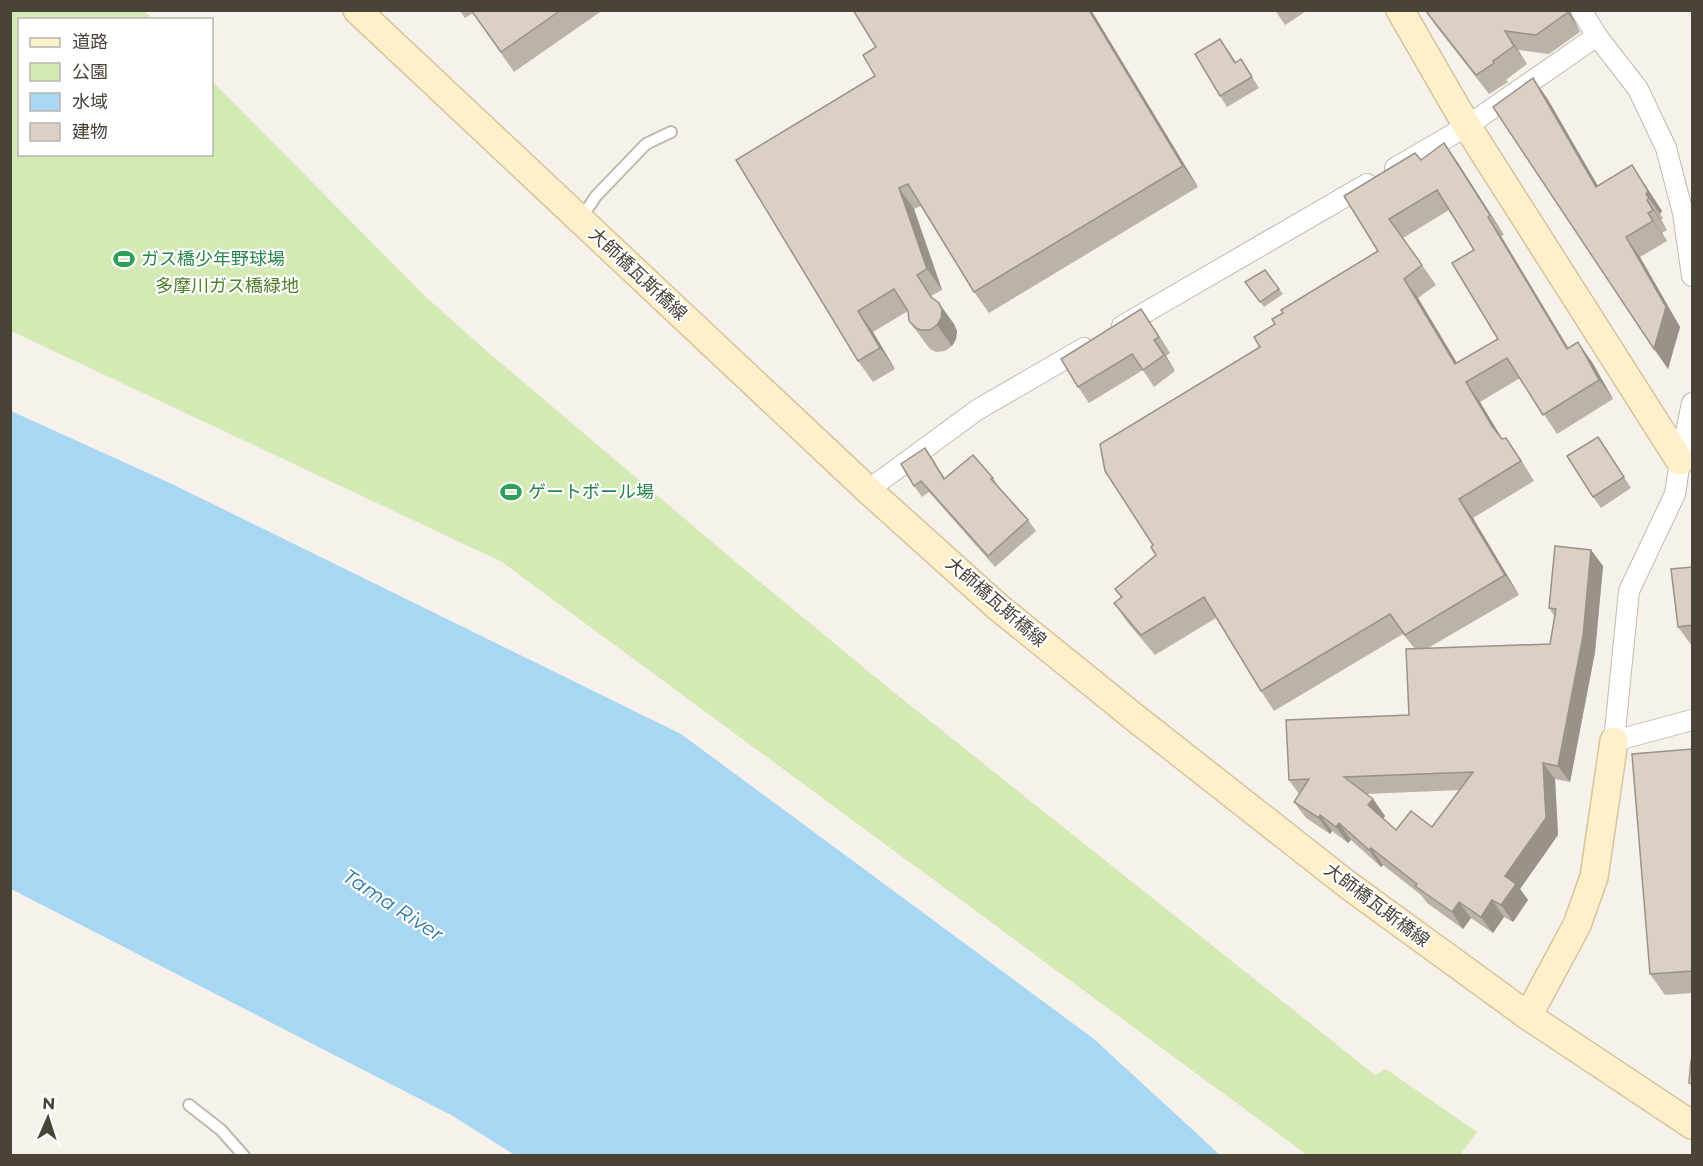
<svg xmlns="http://www.w3.org/2000/svg" width="1703" height="1166" viewBox="0 0 1703 1166" font-family="Montserrat,'Noto Sans JP',sans-serif">
	<style>
		.green { fill: #d4eab4 }
		.water { fill: #a7d7f3 }
		.lines { fill: none; stroke-linecap: round; stroke-linejoin: round }
		.lane-casing { stroke: #c2b9ad; stroke-width: 14 }
		.street-casing { stroke: #c2b9ad; stroke-width: 22 }
		.secondary-casing { stroke: #d6c49a; stroke-width: 30 }
		.lane { stroke: #fff; stroke-width: 10 }
		.street { stroke: #fff; stroke-width: 20 }
		.secondary { stroke: #fff0cc; stroke-width: 27 }
		.wall { fill: #bcb3a8; fill-rule: evenodd }
		.shaded-wall { fill: #999288 }
		.building { fill: #dbd0c3; stroke: #999288; stroke-width: 1.5; fill-rule: evenodd }
		.labels { text-anchor: middle; stroke-width: 4.5; stroke-linejoin: round; paint-order: stroke }
		.leisure-label { font-size: 18px; fill: #27864d; stroke: #fff; text-anchor: start }
		.street-label { font-size: 18px; fill: #4a4338; stroke: #fff }
		.park-label { font-size: 18px; fill: #4e7f29; stroke: #fff }
		.water-label { font-size: 20px; font-style: italic; fill: #2a7aa9; stroke: #fff }
	</style>
	<rect width="100%" height="100%" fill="#f6f2eb"/>
	<path class="green" d="M11,10l133,1 9,8 -133,1v134h192v-73l214,216 63,56 248,210 154,127 484,385 11,-6 91,63 -17,23h-153l-805,-593 -491,-231z"/>
	<path class="water" d="M11,411l161,73 509,250 413,305 126,116h-705l-64,-40 -440,-226z"/>
	<g class="lines">
		<defs>
			<g id="lane">
				<path d="M580,220l16,-24 50,-52 25,-12"/>
				<path d="M189,1105l32,25 23,26"/>
			</g>
			<g id="street">
				<path d="M1581,10l16,26 41,53 28,59 17,65 9,63"/>
				<path d="M1395,168l72,-42 130,-90"/>
				<path d="M1122,326l245,-142"/>
				<path d="M1692,403l-12,58 -5,33 -46,97 -15,150 78,-21"/>
				<path d="M868,490l109,-80 107,-62"/>
			</g>
			<g id="secondary">
				<path d="M357,10l511,480 130,117 136,110 214,168 180,131 164,109"/>
				<path d="M1400,10l67,116 213,335"/>
				<path d="M1528,1016l49,-91 17,-48 20,-136"/>
			</g>
		</defs>
		<use href="#lane" class="lane-casing"/>
		<use href="#street" class="street-casing"/>
		<use href="#secondary" class="secondary-casing"/>
		<use href="#lane" class="lane"/>
		<use href="#street" class="street"/>
		<use href="#secondary" class="secondary"/>
	</g>
	<g class="wall">
		<path d="M459,10h144l-89,62 -41,-59 -8,5z"/>
		<path d="M1091,10l107,177 -209,126 -15,-21 -53,-86 -7,3 28,81 -11,6 23,28 3,7 -1,8 -4,7 -7,5 -9,1 -6,-3 -21,-28 -1,-10 -35,21 22,37 -22,13 -15,-21 -122,-201z"/>
		<path d="M1275,10h33l-23,15z"/>
		<path d="M1425,10h144l11,22 -31,22 -31,-4 9,14 -21,16 2,2 -19,12 -53,-68z"/>
		<path d="M1228,50l8,12 5,-3 18,29 -32,19 -7,-11z"/>
		<path d="M1547,98l51,88 34,-21 30,46 -2,3 3,4 -2,2 6,10 -5,3 5,8 -27,16 40,70 -12,42z"/>
		<path d="M1421,160l37,3 46,72 -3,1 67,112 24,14 21,37 -56,35 -37,-56 -40,24 22,37 18,19 14,23 -61,37 46,77 -91,53 122,-4 5,-27 -6,-9 42,-58 12,16 -8,86 -25,130 -15,-3 3,56 -38,54 8,11 -15,22 -9,-5 -11,16 -22,-15 -8,11 -36,-26 -6,-8 -38,-30 -2,2 -30,-27 -3,3 -16,-12 -2,3 -24,-16 -12,-16 5,-8 -10,-14 120,-65 6,-66 -12,-15 -129,77 -13,-20 -45,-73 -61,37 -27,-32 -14,-20 7,-6 -6,-8 41,-34 -3,-10 107,-198 15,-23 103,-73 -34,-55zM1449,210l25,40 24,89 -41,24 -39,-65 18,-13 -33,-47zM1460,790l-28,37 -36,3 -13,-12 2,-2 -12,-17 -7,-5z"/>
		<path d="M1265,270l18,24 -19,13 -19,-25z"/>
		<path d="M1141,309l29,44 -4,3 9,15 -21,16 -11,-17 -54,33 -11,-16z"/>
		<path d="M1598,437l33,51 -30,20 -8,-11z"/>
		<path d="M933,459l12,20 48,-1 7,11 28,31 8,11 -41,36 -66,-75 -7,5 -8,-11z"/>
		<path d="M1692,567v79l-14,-19z"/>
		<path d="M1692,749v244l-27,2 -15,-21z"/>
	</g>
	<g class="shaded-wall">
		<path d="M1089,10h2l107,177 -15,-21z"/>
		<path d="M1566,10h3l11,22z"/>
		<path d="M1505,31l13,19 9,14 -13,-18z"/>
		<path d="M1533,78l14,20 63,109 -14,-20z"/>
		<path d="M1444,143l14,20 46,72 -14,-20z"/>
		<path d="M1632,165l30,46 -2,3 -14,-20z"/>
		<path d="M899,188l15,21 28,81 -15,-21z"/>
		<path d="M1647,200l14,20 6,10 -14,-20z"/>
		<path d="M1648,213l14,20 5,8 -14,-20z"/>
		<path d="M1488,217l13,19 80,133 -14,-20z"/>
		<path d="M1626,237l14,20 40,70 -12,42 -14,-20z"/>
		<path d="M1404,279l14,19 51,85 -14,-19z"/>
		<path d="M939,303l15,21 3,7 -1,8 -4,7 -15,-21 5,-13z"/>
		<path d="M1141,309l11,16 18,28 -11,-16z"/>
		<path d="M858,311l15,21 22,37 -15,-21z"/>
		<path d="M1154,340l12,16 9,15 -11,-16z"/>
		<path d="M1578,342l14,20 21,37 -14,-19z"/>
		<path d="M1466,382l14,20 26,43 -14,-19z"/>
		<path d="M1459,499l14,19 46,77 -14,-20z"/>
		<path d="M1591,550l12,16 -8,86 -25,130 -12,-16z"/>
		<path d="M1543,763l12,16 3,56 -38,54 8,11 -15,22 -12,-17 4,-29z"/>
		<path d="M1373,799l12,17 -5,6 -12,-17z"/>
		<path d="M1320,815l12,16 -2,3 -11,-16z"/>
		<path d="M1339,823l12,17 -3,3 -12,-16z"/>
		<path d="M1371,848l12,17 -2,2 -12,-17z"/>
		<path d="M1492,900l12,17 -11,16 -12,-16z"/>
		<path d="M1459,902l12,16 -8,11 -11,-17z"/>
	</g>
	<g class="building">
		<path d="M471,10h90l-60,42z"/>
		<path d="M853,10h236l94,156 -209,126 -66,-108 -9,4 28,81 -10,6 14,22 8,6 3,7 -1,8 -4,7 -7,5h-9l-5,-2 -7,-7 -1,-10 -14,-22 -36,22 22,37 -22,13 -122,-201 139,-84 -12,-21 13,-8z"/>
		<path d="M1425,10h141l1,3 -31,22 -31,-4 9,15 -21,15 1,2 -18,12z"/>
		<path d="M1220,39l15,24 6,-4 11,18 -32,19 -25,-42z"/>
		<path d="M1533,78l63,109 36,-22 16,26 -2,3 3,4 -2,2 6,10 -5,3 5,8 -27,16 40,70 -12,42 -161,-242z"/>
		<path d="M1444,143l46,72 -2,2 79,132 11,-7 21,38 -56,35 -36,-57 -41,24 26,44 10,13 4,-1 15,23 -62,38 46,76 -100,60 -15,-21 -129,77 -57,-94 -63,38 -27,-32 8,-6 -7,-8 41,-34 -5,-8 2,-2 -48,-74 -5,-27 160,-97 -6,-10 21,-13 -3,-5 11,-6 -2,-3 97,-59 -34,-55 71,-43 6,7zM1437,190l37,60 -22,13 46,76 -43,25 -51,-85 18,-14 -33,-46z"/>
		<path d="M1265,270l14,19 -19,13 -15,-20z"/>
		<path d="M1141,309l18,28 -5,3 10,15 -21,15 -11,-16 -54,33 -17,-28z"/>
		<path d="M1598,437l26,40 -31,20 -26,-41z"/>
		<path d="M925,448l19,31 29,-24 20,23 -2,1 37,41 -40,36 -67,-75 -7,5 -13,-22z"/>
		<path d="M1555,546l36,4 -8,86 -25,130 -15,-3 3,55 -41,58 11,8 -15,21 -9,-5 -11,17 -22,-15 -7,10 -37,-26 2,-2 -46,-36 -2,2 -30,-27 -3,4 -16,-12 -1,3 -25,-16 15,-23 -20,1 -3,-60 123,-5 -3,-66 144,-5 6,-35 -7,-1zM1473,772l-41,55 -21,-16 -15,19 -28,-25 5,-6 -29,-22z"/>
		<path d="M1692,567v58l-14,2 -7,-58z"/>
		<path d="M1692,749v222l-42,3 -18,-220z"/>
		<path d="M1691,1060h1v24l-3,-1z"/>
	</g>
	<defs>
		<symbol id="stadium-bare" viewBox="-9 -9 18 18"><path d="M0-5a6.5 5 0 1 0 0 10a6.5 5 0 1 0 0-10ZM-3.5-1.8h7v3.6h-7Z" fill="#2e9e5b" stroke="#fff" stroke-width="2.5" paint-order="stroke"/></symbol>
	</defs>
	<g fill-rule="evenodd">
		<use href="#stadium-bare" x="109" y="244" width="30" height="30"/>
		<use href="#stadium-bare" x="496" y="477" width="30" height="30"/>
	</g>
	<g class="labels">
		<g class="leisure-label">
			<text x="141" y="265">ガス橋少年野球場</text>
			<text x="528" y="498">ゲートボール場</text>
		</g>
		<g class="street-label">
			<text transform="translate(638 274) rotate(43)" y="6">大師橋瓦斯橋線</text>
			<text transform="translate(996 602) rotate(41)" y="6">大師橋瓦斯橋線</text>
			<text transform="translate(1377 905) rotate(37)" y="6">大師橋瓦斯橋線</text>
		</g>
		<g class="park-label">
			<text x="227" y="292">多摩川ガス橋緑地</text>
		</g>
		<g class="water-label">
			<text transform="translate(393 905) rotate(33)" y="7">Tama River</text>
		</g>
	</g>
	<rect width="1703" height="1166" fill="none" stroke="#4a4338" stroke-width="24"/>
	<rect x="18" y="18" width="195" height="138" fill="#ffffff" stroke="#b7b4af" stroke-width="1.5"/>
	<rect x="30" y="38" width="30" height="9" fill="#fff0cc" stroke="#b7b4af" stroke-width="1.5"/>
	<text x="72" y="48" font-size="18" fill="#4a4338">道路</text>
	<rect x="30" y="63" width="30" height="18" fill="#d4eab4" stroke="#b7b4af" stroke-width="1.5"/>
	<text x="72" y="78" font-size="18" fill="#4a4338">公園</text>
	<rect x="30" y="93" width="30" height="18" fill="#a7d7f3" stroke="#b7b4af" stroke-width="1.5"/>
	<text x="72" y="108" font-size="18" fill="#4a4338">水域</text>
	<rect x="30" y="123" width="30" height="18" fill="#dbd0c3" stroke="#b7b4af" stroke-width="1.5"/>
	<text x="72" y="138" font-size="18" fill="#4a4338">建物</text>
	<g transform="translate(48 1118) rotate(3)" stroke="#ffffff" stroke-width="4.5" paint-order="stroke">
	<path d="M0-4.5L10 22L0 15L-10 22Z" fill="#4a4338"/>
	<text y="-9" font-size="16" font-weight="bold" text-anchor="middle" fill="#4a4338">N</text>
	</g>
</svg>
